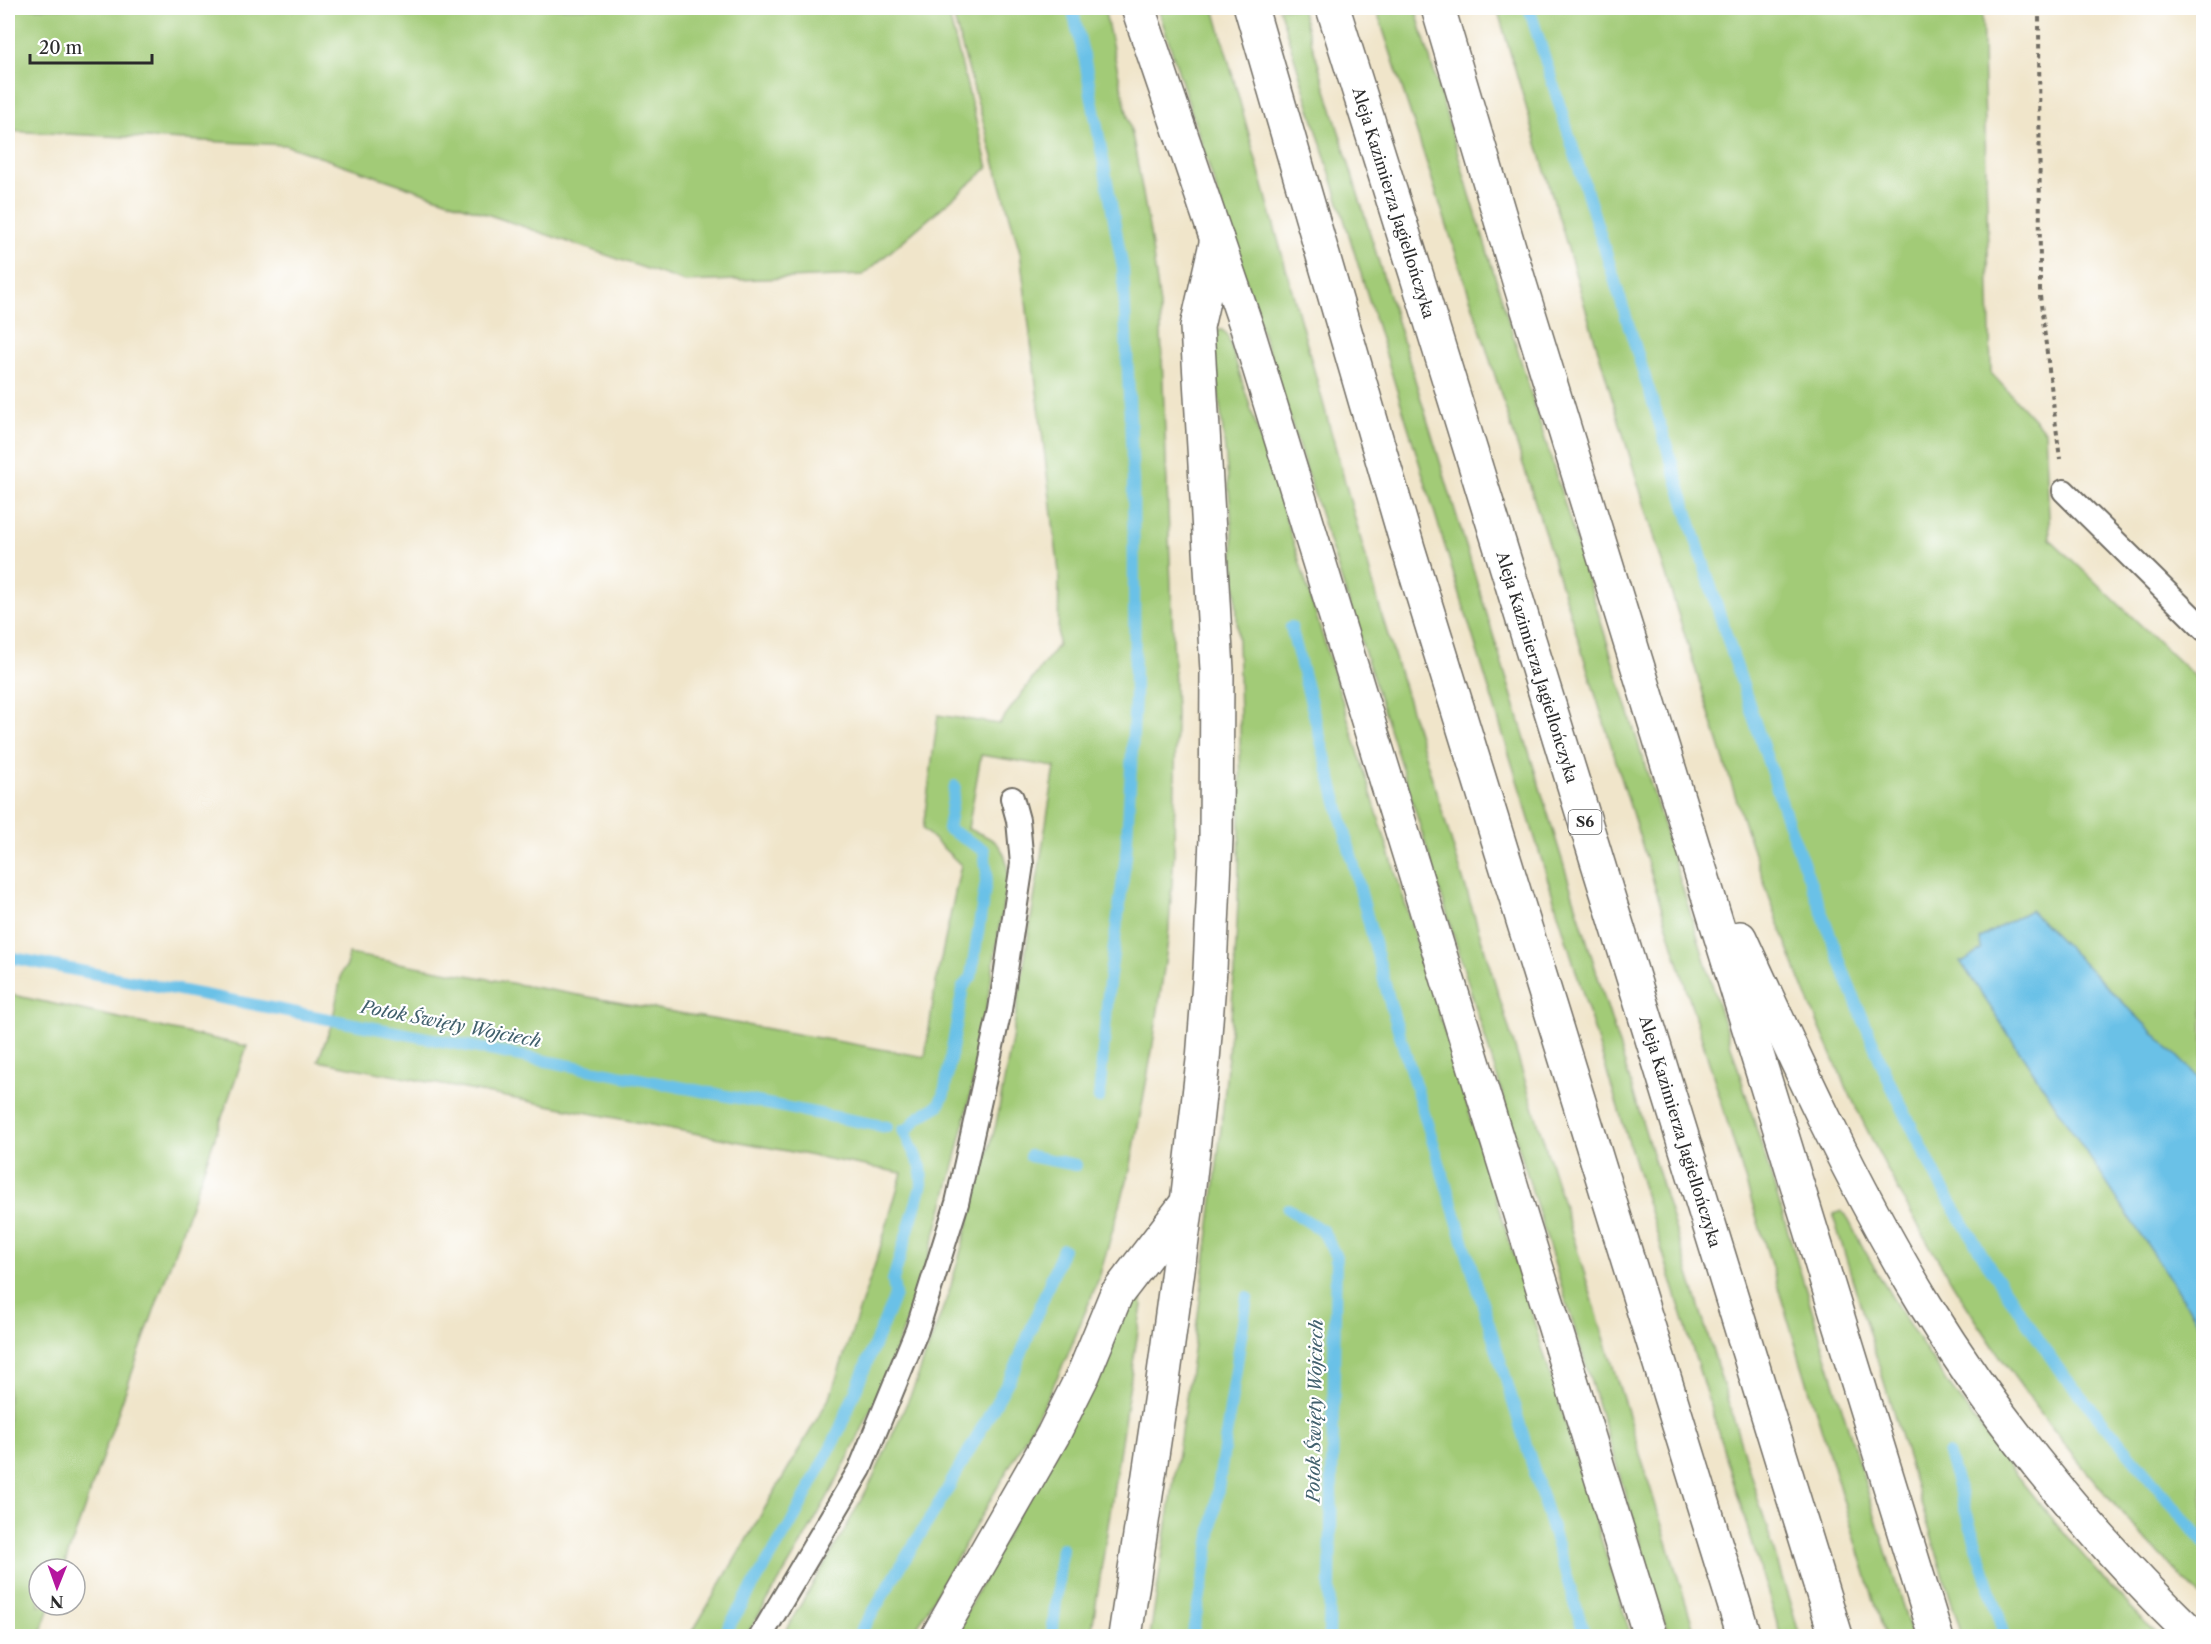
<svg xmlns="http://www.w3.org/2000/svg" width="2211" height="1644" viewBox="0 0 2211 1644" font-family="'Libre Caslon Text',serif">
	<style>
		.green { fill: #a2cb77; stroke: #667b51; stroke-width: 1.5 }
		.water { fill: #6ac1e7; stroke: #4a7689; stroke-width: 1.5 }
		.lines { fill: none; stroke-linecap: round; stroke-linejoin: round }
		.stream { stroke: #6ac1e7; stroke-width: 12 }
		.lane-casing { stroke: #706c63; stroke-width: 26 }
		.highway-casing { stroke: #706c63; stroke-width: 36 }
		.path { stroke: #706c63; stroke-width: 4; stroke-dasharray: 4.5 4.5; stroke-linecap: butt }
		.lane { stroke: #fff; stroke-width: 22 }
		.highway { stroke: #fff; stroke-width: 33 }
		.labels { text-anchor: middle; stroke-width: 4.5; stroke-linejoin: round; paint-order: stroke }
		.shield { fill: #fff; stroke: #6b6b6b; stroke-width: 1.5 }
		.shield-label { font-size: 15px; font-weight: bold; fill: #2b2b2b }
		.street-label { font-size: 16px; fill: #2b2b2b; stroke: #fff }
		.water-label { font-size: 18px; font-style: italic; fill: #41606d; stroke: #fff }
	</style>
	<rect width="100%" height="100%" fill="#fff"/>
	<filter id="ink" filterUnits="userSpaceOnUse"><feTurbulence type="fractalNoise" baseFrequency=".0167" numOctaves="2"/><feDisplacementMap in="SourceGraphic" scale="12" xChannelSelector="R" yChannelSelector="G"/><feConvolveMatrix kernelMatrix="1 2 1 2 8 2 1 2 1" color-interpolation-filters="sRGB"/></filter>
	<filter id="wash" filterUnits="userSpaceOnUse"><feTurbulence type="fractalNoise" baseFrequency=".008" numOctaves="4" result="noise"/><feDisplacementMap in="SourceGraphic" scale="24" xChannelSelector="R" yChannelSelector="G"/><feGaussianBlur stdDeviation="1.35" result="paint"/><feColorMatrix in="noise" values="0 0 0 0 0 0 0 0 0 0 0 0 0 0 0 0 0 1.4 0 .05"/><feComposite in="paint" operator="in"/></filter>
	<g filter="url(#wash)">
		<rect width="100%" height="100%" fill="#f0e5ca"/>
		<g class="green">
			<path d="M8,8h939l41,160 -125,107 -178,7 -400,-137 -277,-14z"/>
			<path d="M951,8h153l30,136 16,89 10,73 16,407 -2,140 -6,88 -16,110 -22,119 -31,108 -33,81 -19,39 -36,66 -99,172h-130l56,-94 35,-64 41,-91 36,-98 46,-165 16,-85 43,-272 -74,-12 -13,74c26,9 38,15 40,44 -10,62 -19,125 -31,188 -22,115 -54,229 -101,337 -36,84 -83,161 -130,238h-56l140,-239 48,-142 24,-82 -584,-112 14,-38 10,-52 5,-5 2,-12 576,103 11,-75 25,-117 -38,-36 15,-114 61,9 59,-79 1,-73 -39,-320z"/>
			<path d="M1158,8h56l168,608 314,1020h-27l-262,-852z"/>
			<path d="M1279,8h22l499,1628h-19z"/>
			<path d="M1376,8h39l55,187 442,1441h-27c-167,-543 -331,-1088 -509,-1628z"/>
			<path d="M1497,8h485l9,365 54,58 5,108 153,145v915c-172,-169 -305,-379 -396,-602 -48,-118 -84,-240 -122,-361 -66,-209 -126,-419 -188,-628z"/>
			<path d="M1222,330l5,4 72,226 332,1076h-481c37,-243 78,-488 88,-735 4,-113 3,-227 -4,-341 -4,-74 -13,-148 -22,-222l3,-7z"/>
			<path d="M8,994l239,52 -184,523h-24v36h12l-11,31h-32z"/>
			<path d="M1841,1211l5,4c26,52 58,103 91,152 66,96 139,187 222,269h-197l-128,-417v-5z"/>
			<path d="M1135,1296l5,2 2,7 -51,331h-137l175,-335z"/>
		</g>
		<path class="water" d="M2030,910l173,172v247l-243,-368h5l16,-11 -1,-12z"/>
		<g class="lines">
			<g class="stream">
				<path d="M1072,8l13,53 38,208 10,212 2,217 -9,158 -17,127 -10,115"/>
				<path d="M1529,8l191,608 68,206 59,158 40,97 53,107 51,85 69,102 144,172"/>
				<path d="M1291,627l99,376 195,633"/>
				<path d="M8,957l879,170"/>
				<path d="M907,1130l12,-13 19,-11 6,-12 19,-107 8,-10 16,-102 -3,-25 -36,-21 7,-43"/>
				<path d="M1030,1156l46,9"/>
				<path d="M1288,1209l35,22 13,26 -7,379"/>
				<path d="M1948,1454l57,182"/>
				<path d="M723,1636l70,-116 45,-87 57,-138 -2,-15 29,-96 -1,-17 -18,-37"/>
				<path d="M858,1636l85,-139 72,-128 48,-120"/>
				<path d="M1052,1636l10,-88"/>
				<path d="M1192,1636l16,-81 39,-258"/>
			</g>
		</g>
	</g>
	<g filter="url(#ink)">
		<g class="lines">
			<defs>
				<g id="lane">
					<path d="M2064,491l140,138"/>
					<path d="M761,1636l99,-167 57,-139 40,-127 43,-193 22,-146 -4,-44 -6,-22"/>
				</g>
				<g id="highway">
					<path d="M1138,8l109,320 403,1308"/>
					<path d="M1251,8l157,540 336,1088"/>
					<path id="s1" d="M1333,8l95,304 408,1324"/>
					<path d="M1438,8l81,273 417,1355"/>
					<path d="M1740,938c57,125 114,250 186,368 75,121 167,232 268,330"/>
					<path d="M938,1636l115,-201 31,-62 32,-78 70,-91"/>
					<path d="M1125,1636l37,-248 25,-185 16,-143 7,-91 6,-130 1,-169 -20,-343 20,-88"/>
				</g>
			</defs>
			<use href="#lane" class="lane-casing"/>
			<use href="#highway" class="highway-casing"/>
			<path class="path" d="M2039,8l1,288 20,163"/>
			<use href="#lane" class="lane"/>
			<use href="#highway" class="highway"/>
		</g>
	</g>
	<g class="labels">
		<rect class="shield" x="1568.5" y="810" width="33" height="24" rx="4.5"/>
		<g class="shield-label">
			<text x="1585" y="827">S6</text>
		</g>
		<g class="street-label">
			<text dy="6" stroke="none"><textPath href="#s1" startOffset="204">Aleja Kazimierza Jagiellończyka</textPath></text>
			<text dy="6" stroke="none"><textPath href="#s1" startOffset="690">Aleja Kazimierza Jagiellończyka</textPath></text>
			<text dy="6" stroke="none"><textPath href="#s1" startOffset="1176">Aleja Kazimierza Jagiellończyka</textPath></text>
		</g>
		<g class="water-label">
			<text transform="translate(451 1024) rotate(11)" y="6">Potok Święty Wojciech</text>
			<text transform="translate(1315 1411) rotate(-89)" y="6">Potok Święty Wojciech</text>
		</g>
	</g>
	<rect width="2211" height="1644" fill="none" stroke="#fff" stroke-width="30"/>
	<g transform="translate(57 1587) rotate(181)"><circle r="28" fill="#ffffff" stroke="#aaaaaa" stroke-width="1.5"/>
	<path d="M0-4.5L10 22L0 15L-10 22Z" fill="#b5179e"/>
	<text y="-9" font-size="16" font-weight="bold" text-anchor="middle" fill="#2b2b2b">N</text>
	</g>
	<path d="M30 54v9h122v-9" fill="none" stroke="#2b2b2b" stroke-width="3"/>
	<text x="39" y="54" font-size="18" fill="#2b2b2b" stroke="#ffffff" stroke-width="4.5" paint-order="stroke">20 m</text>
</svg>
